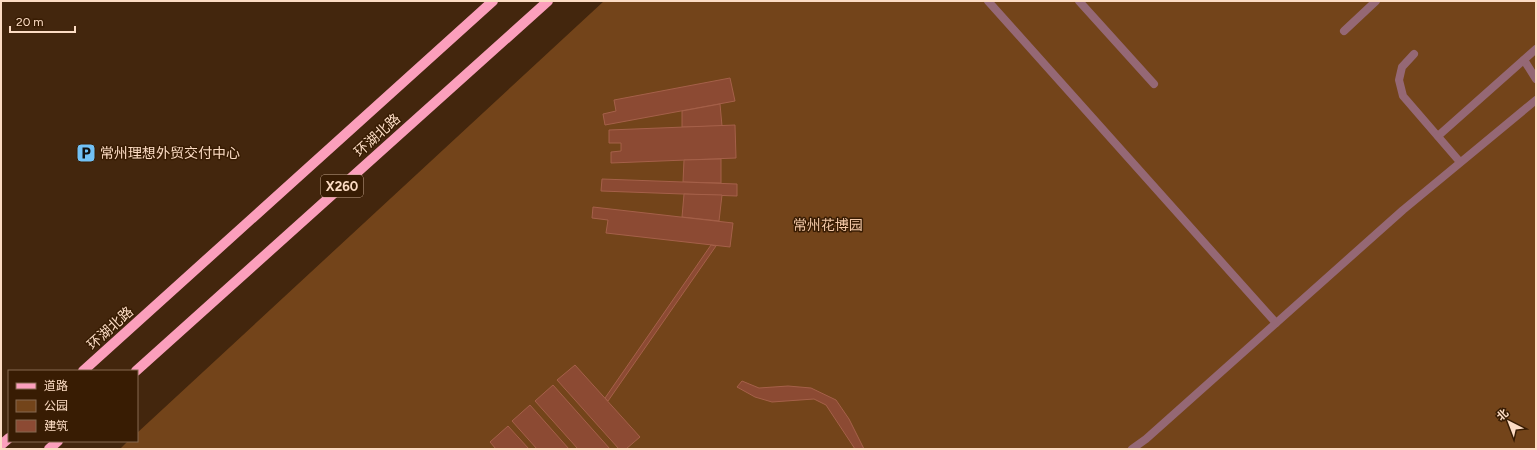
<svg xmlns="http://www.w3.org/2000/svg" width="1537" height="450" viewBox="0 0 1537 450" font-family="Figtree,'Noto Sans SC',sans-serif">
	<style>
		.green { fill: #73441a }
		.building { fill: #8c4a33; stroke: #a56049 }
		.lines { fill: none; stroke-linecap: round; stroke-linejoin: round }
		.lane { stroke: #956875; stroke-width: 8 }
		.primary { stroke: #fb9fbc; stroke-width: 10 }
		.labels { text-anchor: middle; stroke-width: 3; stroke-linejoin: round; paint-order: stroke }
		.shield { fill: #381c03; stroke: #c1a28a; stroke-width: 1 }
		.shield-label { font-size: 13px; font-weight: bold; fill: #fcdcc4 }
		.street-label { font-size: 14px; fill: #fcdcc4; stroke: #381c03 }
		.poi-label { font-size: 14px; fill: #fcdcc4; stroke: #381c03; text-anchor: start }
		.park-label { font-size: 14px; fill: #f4c9a8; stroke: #381c03 }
	</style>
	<rect width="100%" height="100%" fill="#43260d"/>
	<path class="green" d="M604,1h932v448h-1416l8,-8h9v-8z"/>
	<g class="building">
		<path d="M730,78l5,23 -130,24 -2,-11 13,-3 -2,-11z"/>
		<path d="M720,104l2,22 -40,1v-16z"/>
		<path d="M735,125l1,33 -125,5v-11l10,-1v-8h-12v-13z"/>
		<path d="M721,159v24l-38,-1 1,-22z"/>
		<path d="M602,179l135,5v12l-136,-5z"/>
		<path d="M684,194l38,1 -3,26 -37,-4z"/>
		<path d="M593,207l140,16 -3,24 -124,-14 2,-13 -16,-2z"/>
		<path d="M711,245l5,1 -108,155 -3,-3z"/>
		<path d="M575,365l65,72 -14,12h-7l-62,-69z"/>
		<path d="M742,381l17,7 29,-2 23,2 25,12 13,19 15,30h-9l-29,-44 -12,-6 -42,3 -17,-5 -18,-10z"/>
		<path d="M553,385l57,64h-32l-43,-48z"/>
		<path d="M530,405l39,44h-32l-25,-28z"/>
		<path d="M508,426l21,23h-33l-6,-7z"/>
	</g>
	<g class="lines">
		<g class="lane">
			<path d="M988,1l288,322"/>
			<path d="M1079,1l75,83"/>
			<path d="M1344,31l32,-30"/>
			<path d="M1414,54l-12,13 -3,13 4,16 57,66"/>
			<path d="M1524,60l12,19"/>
			<path d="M1438,136l98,-87"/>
			<path d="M1132,449l14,-10 257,-229 133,-110"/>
		</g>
		<g class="primary">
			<path d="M83,371l410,-370"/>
			<path d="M136,371l412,-370"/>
			<path d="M1,445l8,-7"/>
			<path d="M49,449l9,-8"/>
		</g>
	</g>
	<defs>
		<symbol id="parking-square" viewBox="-11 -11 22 22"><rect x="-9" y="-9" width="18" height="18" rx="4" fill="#72c1f5" stroke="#381c03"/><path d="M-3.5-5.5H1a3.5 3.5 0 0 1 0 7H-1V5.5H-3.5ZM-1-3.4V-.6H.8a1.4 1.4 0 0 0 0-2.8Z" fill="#111"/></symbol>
	</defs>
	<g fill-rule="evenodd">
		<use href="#parking-square" x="75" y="142" width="22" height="22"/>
	</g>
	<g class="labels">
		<rect class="shield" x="321" y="175" width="42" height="22" rx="3"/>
		<g class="shield-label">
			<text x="342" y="191">X260</text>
		</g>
		<g class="street-label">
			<text transform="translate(377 135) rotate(-42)" y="5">环湖北路</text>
			<text transform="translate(110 328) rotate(-42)" y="5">环湖北路</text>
		</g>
		<g class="poi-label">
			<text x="100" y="158">常州理想外贸交付中心</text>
		</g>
		<g class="park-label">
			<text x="828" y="230">常州花博园</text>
		</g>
	</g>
	<rect width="1537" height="450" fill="none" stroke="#fcdcc4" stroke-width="4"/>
	<rect x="8" y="370" width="130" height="72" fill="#381c03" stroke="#866950"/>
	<rect x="16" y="383" width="20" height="6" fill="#fb9fbc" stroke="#866950"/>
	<text x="44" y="390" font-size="12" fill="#fcdcc4">道路</text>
	<rect x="16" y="400" width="20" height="12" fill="#73441a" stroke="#866950"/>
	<text x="44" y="410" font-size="12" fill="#fcdcc4">公园</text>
	<rect x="16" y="420" width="20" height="12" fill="#8c4a33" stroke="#866950"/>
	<text x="44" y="430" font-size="12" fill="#fcdcc4">建筑</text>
	<g transform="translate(1509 422) rotate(318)" stroke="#381c03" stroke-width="3" paint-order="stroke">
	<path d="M0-3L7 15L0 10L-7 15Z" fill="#fcdcc4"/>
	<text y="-6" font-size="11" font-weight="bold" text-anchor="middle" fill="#fcdcc4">北</text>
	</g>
	<path d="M10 26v6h65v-6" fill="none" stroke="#fcdcc4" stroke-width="2"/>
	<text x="16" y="26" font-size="12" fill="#fcdcc4" stroke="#381c03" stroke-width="3" paint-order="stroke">20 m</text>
</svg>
